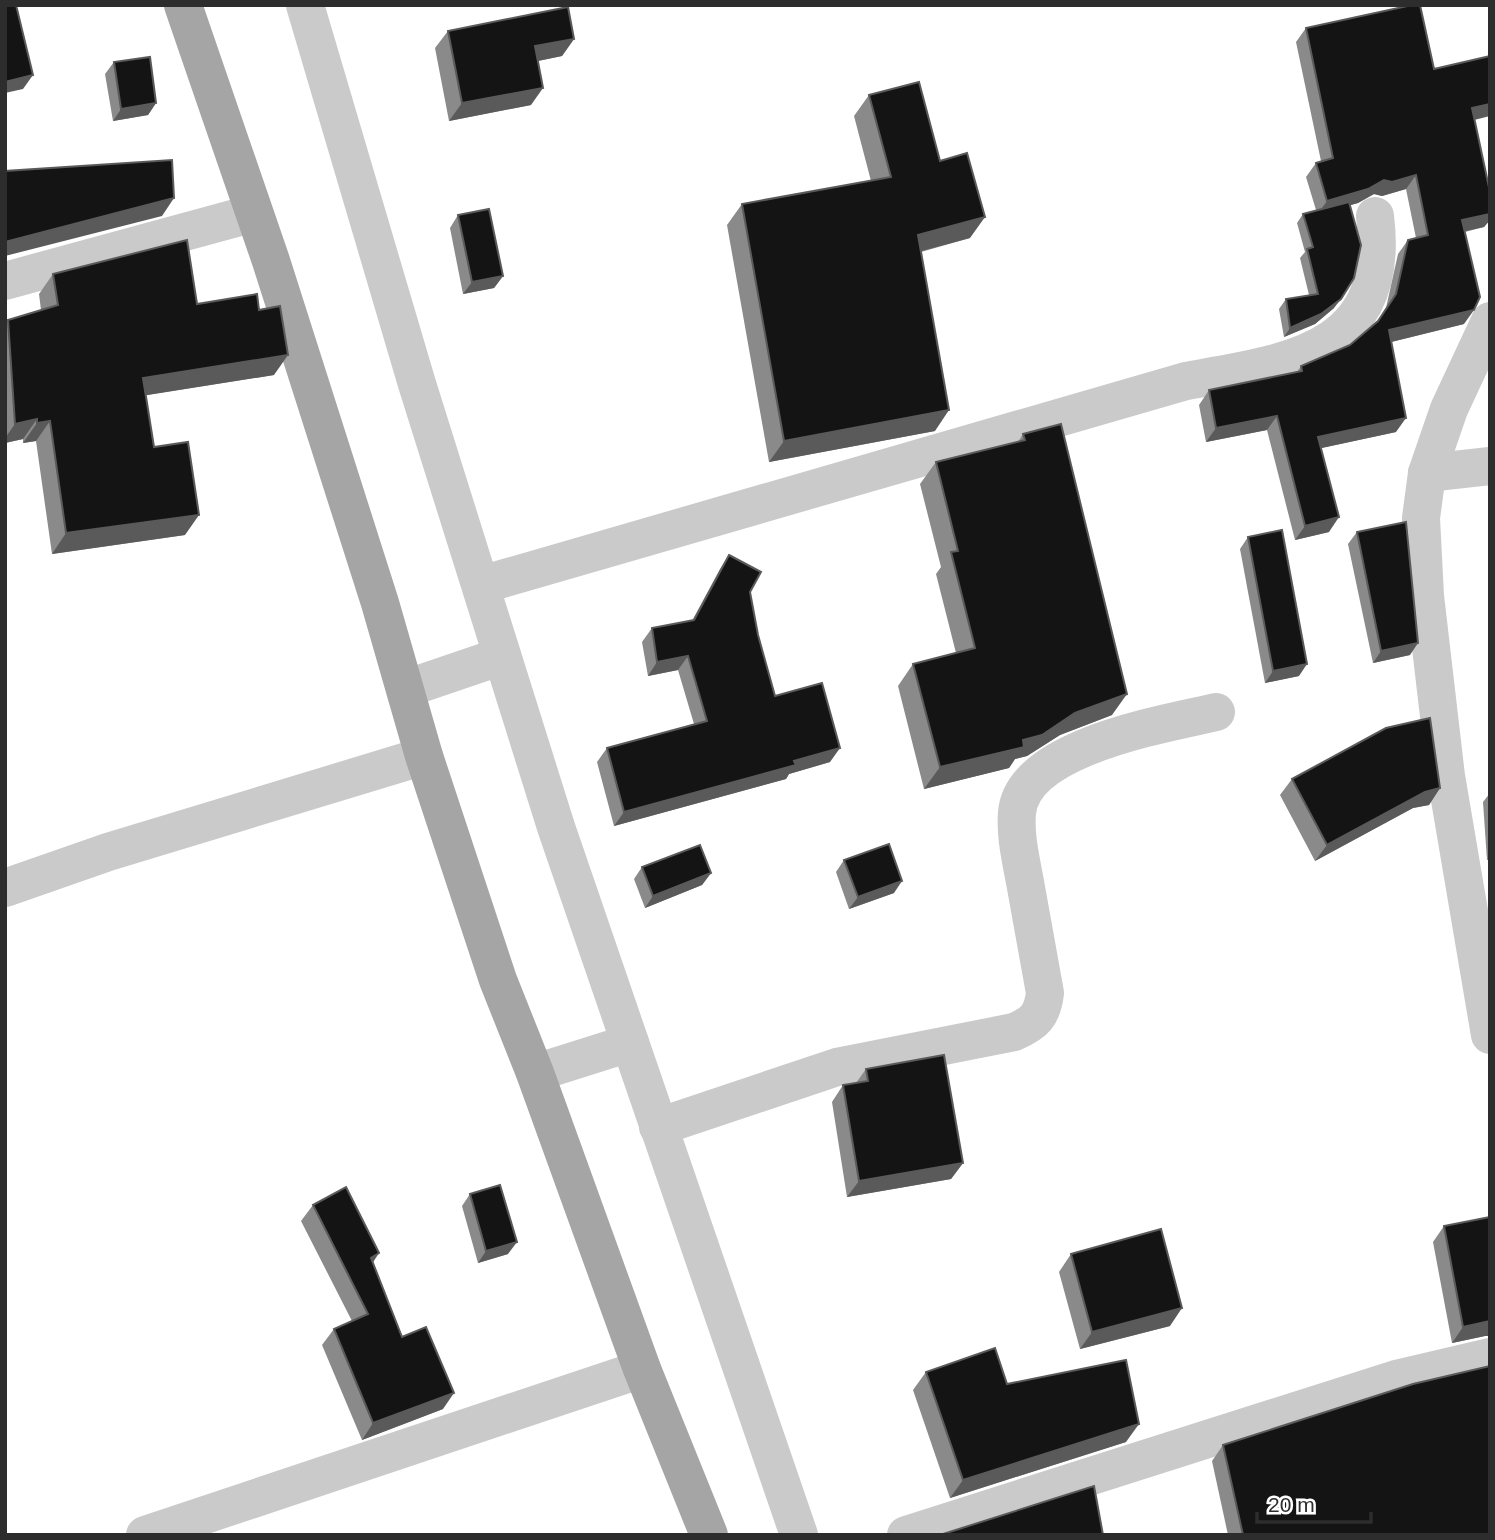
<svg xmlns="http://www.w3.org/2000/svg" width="1495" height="1540" viewBox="0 0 1495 1540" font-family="Helvetica,sans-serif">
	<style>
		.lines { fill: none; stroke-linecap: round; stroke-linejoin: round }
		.street { stroke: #cacaca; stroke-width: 38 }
		.primary { stroke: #a5a5a5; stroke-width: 38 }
		.wall { fill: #8a8a8a }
		.shaded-wall { fill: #5a5a5a }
		.building { fill: #141414; stroke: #5a5a5a; stroke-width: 2 }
	</style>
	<rect width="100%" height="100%" fill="#fff"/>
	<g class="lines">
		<g class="street">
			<path d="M305,5l112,379 139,443 243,708"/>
			<path d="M5,281l249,-68"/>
			<path d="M1490,321l-41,88 -22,64 -6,45 4,78 21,180 44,259"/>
			<path d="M1427,473l63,-7"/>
			<path d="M481,585l705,-204c105,-19 206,-29 189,-165"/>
			<path d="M405,689l97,-33"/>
			<path d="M5,888l103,-36 316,-96"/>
			<path d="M535,1073l95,-30"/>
			<path d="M658,1127l179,-60 177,-35c21,-9 28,-16 31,-39 -7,-37 -13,-74 -20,-111 -4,-22 -10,-46 -8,-69 5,-66 148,-89 199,-101"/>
			<path d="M145,1535l497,-166"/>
			<path d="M906,1535l490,-156 94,-22"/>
		</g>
		<path class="primary" d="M183,5l88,256 109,342 44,153 74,224 37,93 107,296 67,166"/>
	</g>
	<g class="wall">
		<path d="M1306,28l128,41 41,51 15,72v28l-6,7 -19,5 -1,92 -73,18 5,90 -75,16 8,84 -34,8 -28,-110 -61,12 -7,-37 10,-15 88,-18 4,-6 49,-21 27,-23 9,-14 12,-54 10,-14 8,-2 -10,-49 -24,7 -8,-2 -16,9 -8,2 -16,103 -19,16 -31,13 -5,-28 7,-10 23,-4 -9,-37 5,-6 -8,-29 6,-9 13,-4 -10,-33 10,-14 5,-2 -25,-119z"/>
		<path d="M448,31l126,8 -12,17 -24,5 -7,44 -82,16 -14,-73z"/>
		<path d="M114,62l42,41 -8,12 -35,6 -8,-47z"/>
		<path d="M869,95l71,66 30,77 -49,14 14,179 -166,31 -42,-237 15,-21 129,-23 -17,-65z"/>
		<path d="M458,215l45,61 -9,12 -31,6 -13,-66z"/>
		<path d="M53,274l144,30 62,6 15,65 -128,20 8,52 31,88 -133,19 -16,-113 -13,2v-4l-18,4v-118l3,-5 33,-10 -2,-16z"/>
		<path d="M1023,434l89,281 -52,20 -33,21 -12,3 -6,9 -85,21 -26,-103 15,-22 43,-11 -20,-79 5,-7 -21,-83 16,-22 82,-20z"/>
		<path d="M1357,532l53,123 -37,8 -25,-119z"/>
		<path d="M1248,537l51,139 -34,7 -25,-134z"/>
		<path d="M729,555l21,37 8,43 17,61 55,66 -41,12 -3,5 -172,47 -17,-64 10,-14 87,-24 -16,-54 -30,6 -6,-34 10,-14 40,-7 28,-52z"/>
		<path d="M1292,779l148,9 -11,17 -16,3 -98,53 -35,-66z"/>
		<path d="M1490,793v67h-3l-4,-58z"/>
		<path d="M844,860l50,33 -45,16 -13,-37z"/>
		<path d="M642,867l69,6 -9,12 -57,23 -11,-29z"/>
		<path d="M866,1069l97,94 -12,16 -104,18 -15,-95 11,-17 13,-2z"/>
		<path d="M470,1194l38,60 -30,9 -16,-57z"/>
		<path d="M313,1205l60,58 29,74 41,72 -81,31 -40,-95 12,-16 18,-8 -51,-100z"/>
		<path d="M1490,1217v119h-5l-33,7 -19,-101 11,-16z"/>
		<path d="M1071,1254l99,72 -90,23 -21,-77z"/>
		<path d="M926,1372l81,12 119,58 -176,56 -37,-108z"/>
		<path d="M1223,1445l267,90h-262l-16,-74z"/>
	</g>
	<g class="shaded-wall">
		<path d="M574,39l-12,17 -39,8 12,-18z"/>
		<path d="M33,75l-10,14 -18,4v-11z"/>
		<path d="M543,88l-12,17 -82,16 13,-18z"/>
		<path d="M156,103l-8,12 -35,6 8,-12z"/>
		<path d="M1490,104v12l-28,7 10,-15z"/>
		<path d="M1416,175l-10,14 -24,7 -8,-2 -16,9 -41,12 10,-14 57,-21z"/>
		<path d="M174,198l-12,18 -157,40v-14z"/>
		<path d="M1490,214v6l-6,7 -32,7 10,-14z"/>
		<path d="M985,217l-15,21 -67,18 15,-21z"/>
		<path d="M503,276l-9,12 -31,6 9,-12z"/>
		<path d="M1341,299l-7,9 -19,16 -31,13 6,-9z"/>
		<path d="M1474,310l-10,14 -85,21 10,-15z"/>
		<path d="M288,355l-14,20 -145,23 14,-20z"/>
		<path d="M949,410l-14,21 -166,31 15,-21z"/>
		<path d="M1277,416l-10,14 -61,12 10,-14z"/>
		<path d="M1406,418l-10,14 -88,19 10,-14z"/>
		<path d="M37,419l-14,20 -18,4v-5l10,-14z"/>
		<path d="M50,421l-14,20 -13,2 14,-20z"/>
		<path d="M199,515l-14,20 -133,19 14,-21z"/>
		<path d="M1339,517l-10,15 -34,8 10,-14z"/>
		<path d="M1418,643l-8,12 -37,8 8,-12z"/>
		<path d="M688,656l-10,14 -30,6 9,-14z"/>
		<path d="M1307,664l-8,12 -34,7 8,-12z"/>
		<path d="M1127,694l-15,21 -52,20 -33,21 -12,3 -6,9 -85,21 16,-22 83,-27 52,-27z"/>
		<path d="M840,748l-10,14 -41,12 -3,5 -172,47 10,-14z"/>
		<path d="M1440,788l-11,17 -16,3 -98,53 12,-16 98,-53z"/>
		<path d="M711,873l-9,12 -57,23 8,-12z"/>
		<path d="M902,881l-8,12 -45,16 9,-12z"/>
		<path d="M963,1163l-12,16 -104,18 12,-16z"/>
		<path d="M517,1242l-9,12 -30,9 8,-12z"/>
		<path d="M379,1253l-11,17 3,-12z"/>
		<path d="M1182,1308l-12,18 -90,23 12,-17z"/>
		<path d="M1490,1321v15h-5l-33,7 11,-16z"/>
		<path d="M454,1393l-11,16 -81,31 11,-17z"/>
		<path d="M1139,1424l-13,18 -176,56 13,-18z"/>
	</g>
	<g class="building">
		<path d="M5,5h11l17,70 -28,7z"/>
		<path d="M1412,5h8l14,64 56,-13v48l-18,4 18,84v22l-28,6 18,77 -6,13 -85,20 17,88 -88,19 21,80 -34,9 -28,-110 -61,12 -7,-38 93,-19 -1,-5 49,-21 28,-24 18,-27 12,-54 20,-5 -12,-60 -24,7 -8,-2 -16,9 -41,12 -11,-38 17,-5 -27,-130z"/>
		<path d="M568,7l6,32 -39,7 8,42 -81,15 -14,-72z"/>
		<path d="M150,57l6,46 -35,6 -7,-47z"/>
		<path d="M919,82l21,79 27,-8 18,64 -67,18 31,175 -165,31 -42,-237 149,-27 -22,-82z"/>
		<path d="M172,160l2,38 -169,44v-71z"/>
		<path d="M1349,202l12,43 -7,33 -13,21 -20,15 -31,14 -4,-29 32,-5 -11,-45 6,-2 -10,-33z"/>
		<path d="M489,209l14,67 -31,6 -14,-67z"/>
		<path d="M187,240l10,64 60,-10 2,16 21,-4 8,49 -145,23 11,69 34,-5 11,73 -133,18 -16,-112 -13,2v-4l-22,5 -7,-104 50,-15 -5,-31z"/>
		<path d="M1061,424l66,270 -52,19 -33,22 -19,5 1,7 -84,20 -27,-103 62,-16 -24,-96 7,-1 -22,-89 89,-22 -2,-6z"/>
		<path d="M1406,522l12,121 -37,8 -24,-119z"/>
		<path d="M1282,530l25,134 -34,7 -25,-134z"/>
		<path d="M729,555l32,17 -11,20 8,43 17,61 47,-13 18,65 -46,13 2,4 -172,47 -17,-64 100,-27 -19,-65 -31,6 -5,-34 42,-8z"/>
		<path d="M1430,718l10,70 -15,4 -98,53 -35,-66 94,-51z"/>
		<path d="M889,844l13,37 -44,16 -14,-37z"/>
		<path d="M700,845l11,28 -58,23 -11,-29z"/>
		<path d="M944,1055l19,108 -104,18 -16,-96 25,-4 -2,-12z"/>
		<path d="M500,1185l17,57 -31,9 -16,-57z"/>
		<path d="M346,1187l33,66 -8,5 31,79 24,-10 28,66 -81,30 -39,-94 34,-15 -55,-109z"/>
		<path d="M1490,1217v104l-27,6 -19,-101z"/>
		<path d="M1161,1229l21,79 -90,24 -21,-78z"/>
		<path d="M995,1348l12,36 119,-24 13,64 -176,56 -37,-108z"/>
		<path d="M1490,1366v169h-247l-20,-90 190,-61z"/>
		<path d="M1094,1486l9,49h-163z"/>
	</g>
	<rect width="1495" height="1540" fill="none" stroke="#2d2d2d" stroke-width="14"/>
	<path d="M1257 1512v10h114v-10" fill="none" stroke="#2d2d2d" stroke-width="3.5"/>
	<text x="1268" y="1512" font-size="21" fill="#2d2d2d" stroke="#ffffff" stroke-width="5" paint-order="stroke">20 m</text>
</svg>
